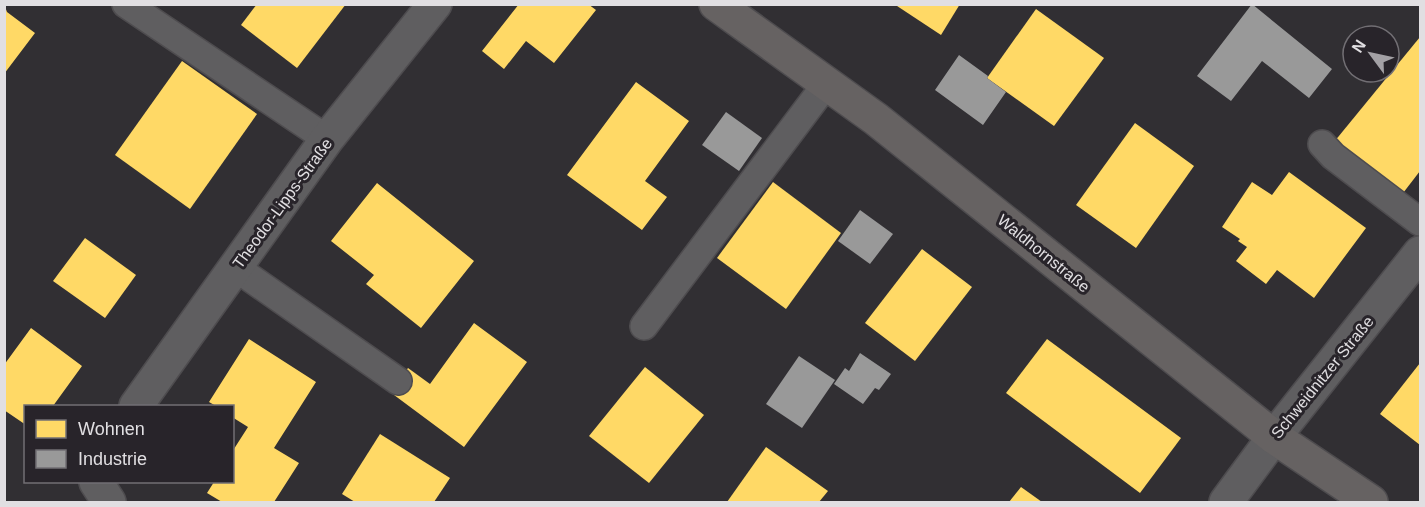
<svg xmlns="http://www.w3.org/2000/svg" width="1425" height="507" viewBox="0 0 1425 507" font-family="Helvetica,sans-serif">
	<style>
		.homes { fill: #ffd966 }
		.industry { fill: #999 }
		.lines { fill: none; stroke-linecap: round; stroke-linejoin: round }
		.lane-casing { stroke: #4e4c4f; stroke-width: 30 }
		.street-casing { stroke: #4e4c4f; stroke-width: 36 }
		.secondary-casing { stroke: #4e4c4f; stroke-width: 36 }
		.lane { stroke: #5f5e60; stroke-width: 27 }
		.street { stroke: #5f5e60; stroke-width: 33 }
		.secondary { stroke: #666262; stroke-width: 33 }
		.labels { text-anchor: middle; stroke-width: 6; stroke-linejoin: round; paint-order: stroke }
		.street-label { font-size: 16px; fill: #e1dfe2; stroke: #28242a }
	</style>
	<rect width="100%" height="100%" fill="#312f33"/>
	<g class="homes">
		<path d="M4,4l3,8 28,21 -31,41z"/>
		<path d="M257,4h89l-49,64 -56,-43z"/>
		<path d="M519,4h69l8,6 -42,53 -28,-22 -22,28 -22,-18z"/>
		<path d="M894,4h66l-19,31z"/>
		<path d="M1036,9l68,49 -50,68 -67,-48z"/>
		<path d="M1420,37v134l-20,26 -66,-55z"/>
		<path d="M182,61l75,53 -67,95 -75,-54z"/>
		<path d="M636,82l53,39 -44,60 22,16 -25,33 -75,-55z"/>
		<path d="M1135,123l59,43 -58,82 -60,-43z"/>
		<path d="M1289,172l77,56 -52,70 -37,-28 -11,14 -30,-23 11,-14 -9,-6 2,-2 -18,-12 30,-45 20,13z"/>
		<path d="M773,182l68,51 -55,76 -69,-51z"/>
		<path d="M377,183l97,78 -53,67 -55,-44 8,-9 -43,-34z"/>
		<path d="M85,238l51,37 -31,43 -52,-37z"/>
		<path d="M922,249l50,38 -57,74 -50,-38z"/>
		<path d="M474,323l53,39 -63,85 -74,-55 18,-24 22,16z"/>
		<path d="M31,328l51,38 -29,40h-27v19l-22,-15v-45z"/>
		<path d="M249,339l67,43 -42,66 25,15 -25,39h-52l-15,-9 7,-11h18v-30l16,-25 -16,-10v-11h-16l-7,-4z"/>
		<path d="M1047,339l134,99 -41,55 -134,-100z"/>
		<path d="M1420,363v82l-40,-31z"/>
		<path d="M645,367l59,48 -55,68 -60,-47z"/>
		<path d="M380,434l70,44 -16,24h-79l-13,-8z"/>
		<path d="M766,447l62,44 -9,11h-92z"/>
		<path d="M1021,487l21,15h-33z"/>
	</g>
	<g class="industry">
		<path d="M1252,4l80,65 -23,29 -47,-37 -31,40 -34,-25z"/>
		<path d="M959,55l29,21 -1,2 19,14 -23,33 -48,-35z"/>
		<path d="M726,112l36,26 -23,33 -37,-26z"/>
		<path d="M860,210l33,24 -23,30 -32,-23z"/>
		<path d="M860,353l31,21 -12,16 -4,-2 -12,16 -29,-20 11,-16 4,3z"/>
		<path d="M799,356l36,24 -33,48 -36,-24z"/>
	</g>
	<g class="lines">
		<defs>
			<g id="lane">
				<path d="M126,4l201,135"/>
				<path d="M1322,144l11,12 87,66"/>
				<path d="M236,268l162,113"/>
				<path d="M644,326l183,-243"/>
			</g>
			<g id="street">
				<path d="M136,406l191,-267 108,-135"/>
				<path d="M96,482l13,20"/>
				<path d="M1226,502l48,-65 146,-184"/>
			</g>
			<path id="secondary" d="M716,4l160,115 398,318 97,65"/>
		</defs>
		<use href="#lane" class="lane-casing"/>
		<use href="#street" class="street-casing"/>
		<use href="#secondary" class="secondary-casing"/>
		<use href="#lane" class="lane"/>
		<use href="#street" class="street"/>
		<use href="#secondary" class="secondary"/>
	</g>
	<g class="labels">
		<g class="street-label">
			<text transform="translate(282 203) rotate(-54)" y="6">Theodor-Lipps-Straße</text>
			<text transform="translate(1044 253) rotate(39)" y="6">Waldhornstraße</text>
			<text transform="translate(1322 377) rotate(-51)" y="6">Schweidnitzer Straße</text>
		</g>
	</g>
	<rect width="1425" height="507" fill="none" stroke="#e1dfe2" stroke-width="12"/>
	<rect x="24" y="405" width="210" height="78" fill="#28242a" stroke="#726f74" stroke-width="1.5"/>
	<rect x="36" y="420" width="30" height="18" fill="#ffd966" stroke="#726f74" stroke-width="1.5"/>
	<text x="78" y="435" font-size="18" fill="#e1dfe2">Wohnen</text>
	<rect x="36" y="450" width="30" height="18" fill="#999999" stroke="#726f74" stroke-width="1.5"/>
	<text x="78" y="465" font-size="18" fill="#e1dfe2">Industrie</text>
	<g transform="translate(1371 54) rotate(303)"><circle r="28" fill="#28242a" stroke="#726f74" stroke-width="1.5"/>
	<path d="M0-4.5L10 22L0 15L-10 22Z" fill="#a3a1a5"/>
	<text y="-9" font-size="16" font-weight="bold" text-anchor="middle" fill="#e1dfe2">N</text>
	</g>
</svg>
